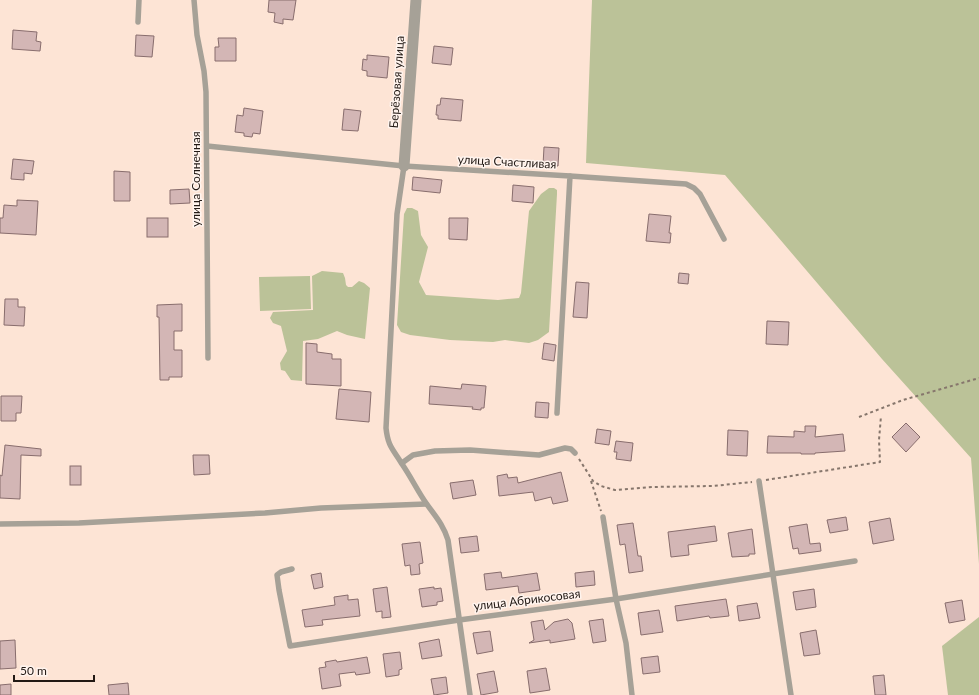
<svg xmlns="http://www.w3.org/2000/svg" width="979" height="695" viewBox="0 0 979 695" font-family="Lato,sans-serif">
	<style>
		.green { fill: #bbc298 }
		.building { fill: #d3b6b5; stroke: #886d6d }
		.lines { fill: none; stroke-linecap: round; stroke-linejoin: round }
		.path { stroke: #86766c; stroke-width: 2; stroke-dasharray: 3 3; stroke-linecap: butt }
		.lane { stroke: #a6a197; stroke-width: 5.5 }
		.street { stroke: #a6a197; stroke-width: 11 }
		.labels { text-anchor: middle; stroke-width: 3; stroke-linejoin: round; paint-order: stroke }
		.street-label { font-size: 12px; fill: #221914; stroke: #fff4ee }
	</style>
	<rect width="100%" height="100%" fill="#fde4d5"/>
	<g class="green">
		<path d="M592,0h387v564l-8,-106 -89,-99 -157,-184 -139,-12z"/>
		<path d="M549,188h5l3,2v4l-8,138 -11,8 -9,3 -24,-3 -12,2 -43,-2 -40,-5 -9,-3 -4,-7 7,-111 3,-6h5l6,3 3,24 7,12 -9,35 7,13 72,5 21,-2 2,-5 8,-82 12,-17z"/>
		<path d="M322,271l21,2 2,5 1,7 2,2h4l7,-6 5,2 6,5 -5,51 -18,-4 -10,-4 -19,8 -15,2 -1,40 -11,-1 -6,-9 -4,-1 -1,-7 7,-12 -6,-25 -8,-3 -3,-5 3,-6 40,-2 -1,-34z"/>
		<path d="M310,276l1,33 -51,2 -1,-34z"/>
		<path d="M979,617v78h-31l-6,-49z"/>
	</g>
	<g class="building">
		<path d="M269,0h27l-3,20 -10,-1v5l-9,-2 1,-9 -7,-1z"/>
		<path d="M13,30l24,2 -1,9 5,1 -1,9 -28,-2z"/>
		<path d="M136,35l18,1 -2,21 -17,-1z"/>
		<path d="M218,38h18v23h-21v-14h4z"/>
		<path d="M434,46l19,2 -2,17 -19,-2z"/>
		<path d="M367,55l22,2 -2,21 -20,-2v-5l-5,-1 1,-11 4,1z"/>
		<path d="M441,98l22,2 -2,21 -23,-2v-4h-2l1,-10h3z"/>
		<path d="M244,108l19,3 -3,23 -7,-1 -1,4 -8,-1v-3l-9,-1 2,-17 6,1z"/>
		<path d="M344,109l17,2 -3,20 -16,-1z"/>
		<path d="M544,147l15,1 -1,18 -15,-1z"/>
		<path d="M13,159l21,2 -2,13 -8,-1v7l-13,-1z"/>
		<path d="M114,171l16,1v29h-16z"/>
		<path d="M413,177l29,3 -2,13 -28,-3z"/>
		<path d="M513,185l21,2 -1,16 -21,-2z"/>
		<path d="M189,189l1,14 -20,1v-14z"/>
		<path d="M17,200l21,1 -2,34 -36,-2v-15h3l1,-13 13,1z"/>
		<path d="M649,214l22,2 -2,17h2l-1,10 -24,-2z"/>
		<rect x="147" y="218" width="21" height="19"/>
		<path d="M449,218h19l-1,22 -18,-1z"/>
		<path d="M679,273l10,1 -1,10 -10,-1z"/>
		<path d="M576,282l13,1 -2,35 -14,-1z"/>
		<path d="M5,299h13v8h7l-1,19 -20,-1z"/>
		<path d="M182,304v27h-8v19h8v27h-13v3h-9l-1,-63h-2v-12z"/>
		<path d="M767,321l22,1 -1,23 -22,-1z"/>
		<path d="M306,343l11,1v8l15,2v5h9v27l-35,-2z"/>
		<path d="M544,343l12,2 -2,16 -12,-2z"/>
		<path d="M462,384l24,2 -2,22h-3v2l-9,-1 1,-2 -44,-3 1,-18 31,3z"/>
		<path d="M339,389l32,3 -2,30 -33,-3z"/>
		<path d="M1,396h21l-1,17h-5v8h-15z"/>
		<path d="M536,402l13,1 -1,15 -13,-1z"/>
		<path d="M906,423l14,14 -14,15 -14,-15z"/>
		<path d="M805,426h11l-1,11 28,-3 2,17 -30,2v1h-14v-1h-34l1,-17 26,1v-6l11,1z"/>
		<path d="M597,429l14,2 -2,14 -14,-2z"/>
		<path d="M728,430l20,1 -1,25 -20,-1z"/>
		<path d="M616,441l17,2 -2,18 -15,-2 1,-7h-3z"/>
		<path d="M5,445l36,4v7l-20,-1 -1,44 -20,-1v-23l2,1z"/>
		<path d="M193,455h16l1,19 -16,1z"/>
		<rect x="70" y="466" width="11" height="19"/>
		<path d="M561,472l7,29 -15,3 -2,-7 -16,4 -2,-9 -34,4 -2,-20 10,-2 1,4 9,-1 1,6z"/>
		<path d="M473,480l3,15 -23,4 -3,-16z"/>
		<path d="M846,517l2,13 -18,3 -3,-13z"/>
		<path d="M890,518l4,22 -21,4 -4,-22z"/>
		<path d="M633,523l5,33h3l2,15 -14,2 -4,-29 -5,1 -3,-20z"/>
		<path d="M807,524l3,20 10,-1 1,8 -22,3 -1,-6 -5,1 -4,-22z"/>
		<path d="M715,526l2,15 -29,4 1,10 -18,2 -3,-25z"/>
		<path d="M752,529l3,25h-6v2l-17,1 -4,-24z"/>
		<path d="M477,536l2,15 -18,2 -2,-15z"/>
		<path d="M420,542l3,21 -4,1 1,10 -9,1 -1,-10 -5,1 -3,-22z"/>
		<path d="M594,571l1,14 -19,2 -1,-14z"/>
		<path d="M501,572l1,6 35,-5 3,17 -21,3 -1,-7 -32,4 -2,-16z"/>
		<path d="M321,573l2,14 -9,2 -3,-14z"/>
		<path d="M387,587l4,30 -9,1v-7l-6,1 -3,-23z"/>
		<path d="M434,587v2l7,-1 2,13 -6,1v3l-15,2 -3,-18z"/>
		<path d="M814,589l2,18 -20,3 -3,-18z"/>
		<path d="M348,595v5l10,-1 2,17 -38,4 1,5 -18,2 -3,-17 33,-5 -1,-8z"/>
		<path d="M726,599l3,17 -19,2 -1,-2 -32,5 -2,-15z"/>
		<path d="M962,600l3,20 -16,3 -4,-20z"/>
		<path d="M757,603l3,15 -21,3 -2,-15z"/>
		<path d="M659,610l4,22 -22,3 -3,-22z"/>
		<path d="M568,619l4,4 3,16 -25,4v-3l-21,3 5,-3 -3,-18 12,-2 2,10 9,-8z"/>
		<path d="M603,619l3,22 -13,2 -4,-22z"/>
		<path d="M816,630l4,24 -16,2 -4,-23z"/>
		<path d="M490,631l3,20 -16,3 -4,-21z"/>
		<path d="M439,639l3,17 -20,3 -3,-16z"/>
		<path d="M15,640l1,28 -16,1v-28z"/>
		<path d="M400,652l2,17 -3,1v5l-13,2 -3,-23z"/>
		<path d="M658,656l2,16 -17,2 -2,-16z"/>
		<path d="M367,657l3,16 -14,2 -1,-3 -16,2 2,12 -19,3 -3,-21 7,-1 -1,-5 11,-2 1,2z"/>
		<path d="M546,668l4,22 -20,3 -3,-22z"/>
		<path d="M494,671l4,21 -17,3 -4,-21z"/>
		<path d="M884,675l2,20h-11l-2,-19z"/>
		<path d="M446,677l2,16 -14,2 -3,-16z"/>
		<path d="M128,683l1,12h-20l-1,-10z"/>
		<path d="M11,684v11h-11v-10z"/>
	</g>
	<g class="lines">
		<g class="path">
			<path d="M859,417l44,-17 76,-22"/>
			<path d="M579,459l14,22 8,5 14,4 37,-3 61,-1 39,-4"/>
			<path d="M766,480l114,-18 -1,-22 2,-24"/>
			<path d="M591,481l10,30"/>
		</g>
		<g class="lane">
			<path d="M194,0l3,35 7,36 2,21 2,266"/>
			<path d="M138,22l1,-22"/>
			<path d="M207,146l197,20 166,10 -13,237"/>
			<path d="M404,166l-7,48 -11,214c2,19 7,21 16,36 9,13 15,26 24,39 9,13 17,21 22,37l22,155"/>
			<path d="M570,176l116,8 8,4 6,6 24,45"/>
			<path d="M402,463l11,-8 22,-4 35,-1 69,5 26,-7 6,1 4,4"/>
			<path d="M759,481l32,214"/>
			<path d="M603,517l13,82 10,44 6,52"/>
			<path d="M0,524l79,-1 186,-10 56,-5 105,-4"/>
			<path d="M292,569l-11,3 -4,3 2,15 11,56 169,-26 157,-21 239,-38"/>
		</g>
		<path class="street" d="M404,166l12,-166"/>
	</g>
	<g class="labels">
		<g class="street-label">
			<text transform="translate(397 82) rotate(-86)" y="4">Берёзовая улица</text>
			<text transform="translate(507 162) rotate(3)" y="4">улица Счастливая</text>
			<text transform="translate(196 179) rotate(-90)" y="4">улица Солнечная</text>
			<text transform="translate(527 600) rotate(-7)" y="4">улица Абрикосовая</text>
		</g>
	</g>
	<path d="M14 675v6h80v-6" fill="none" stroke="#221914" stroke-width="2"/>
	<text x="20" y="675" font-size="12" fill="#221914" stroke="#fff4ee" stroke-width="3" paint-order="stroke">50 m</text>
</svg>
